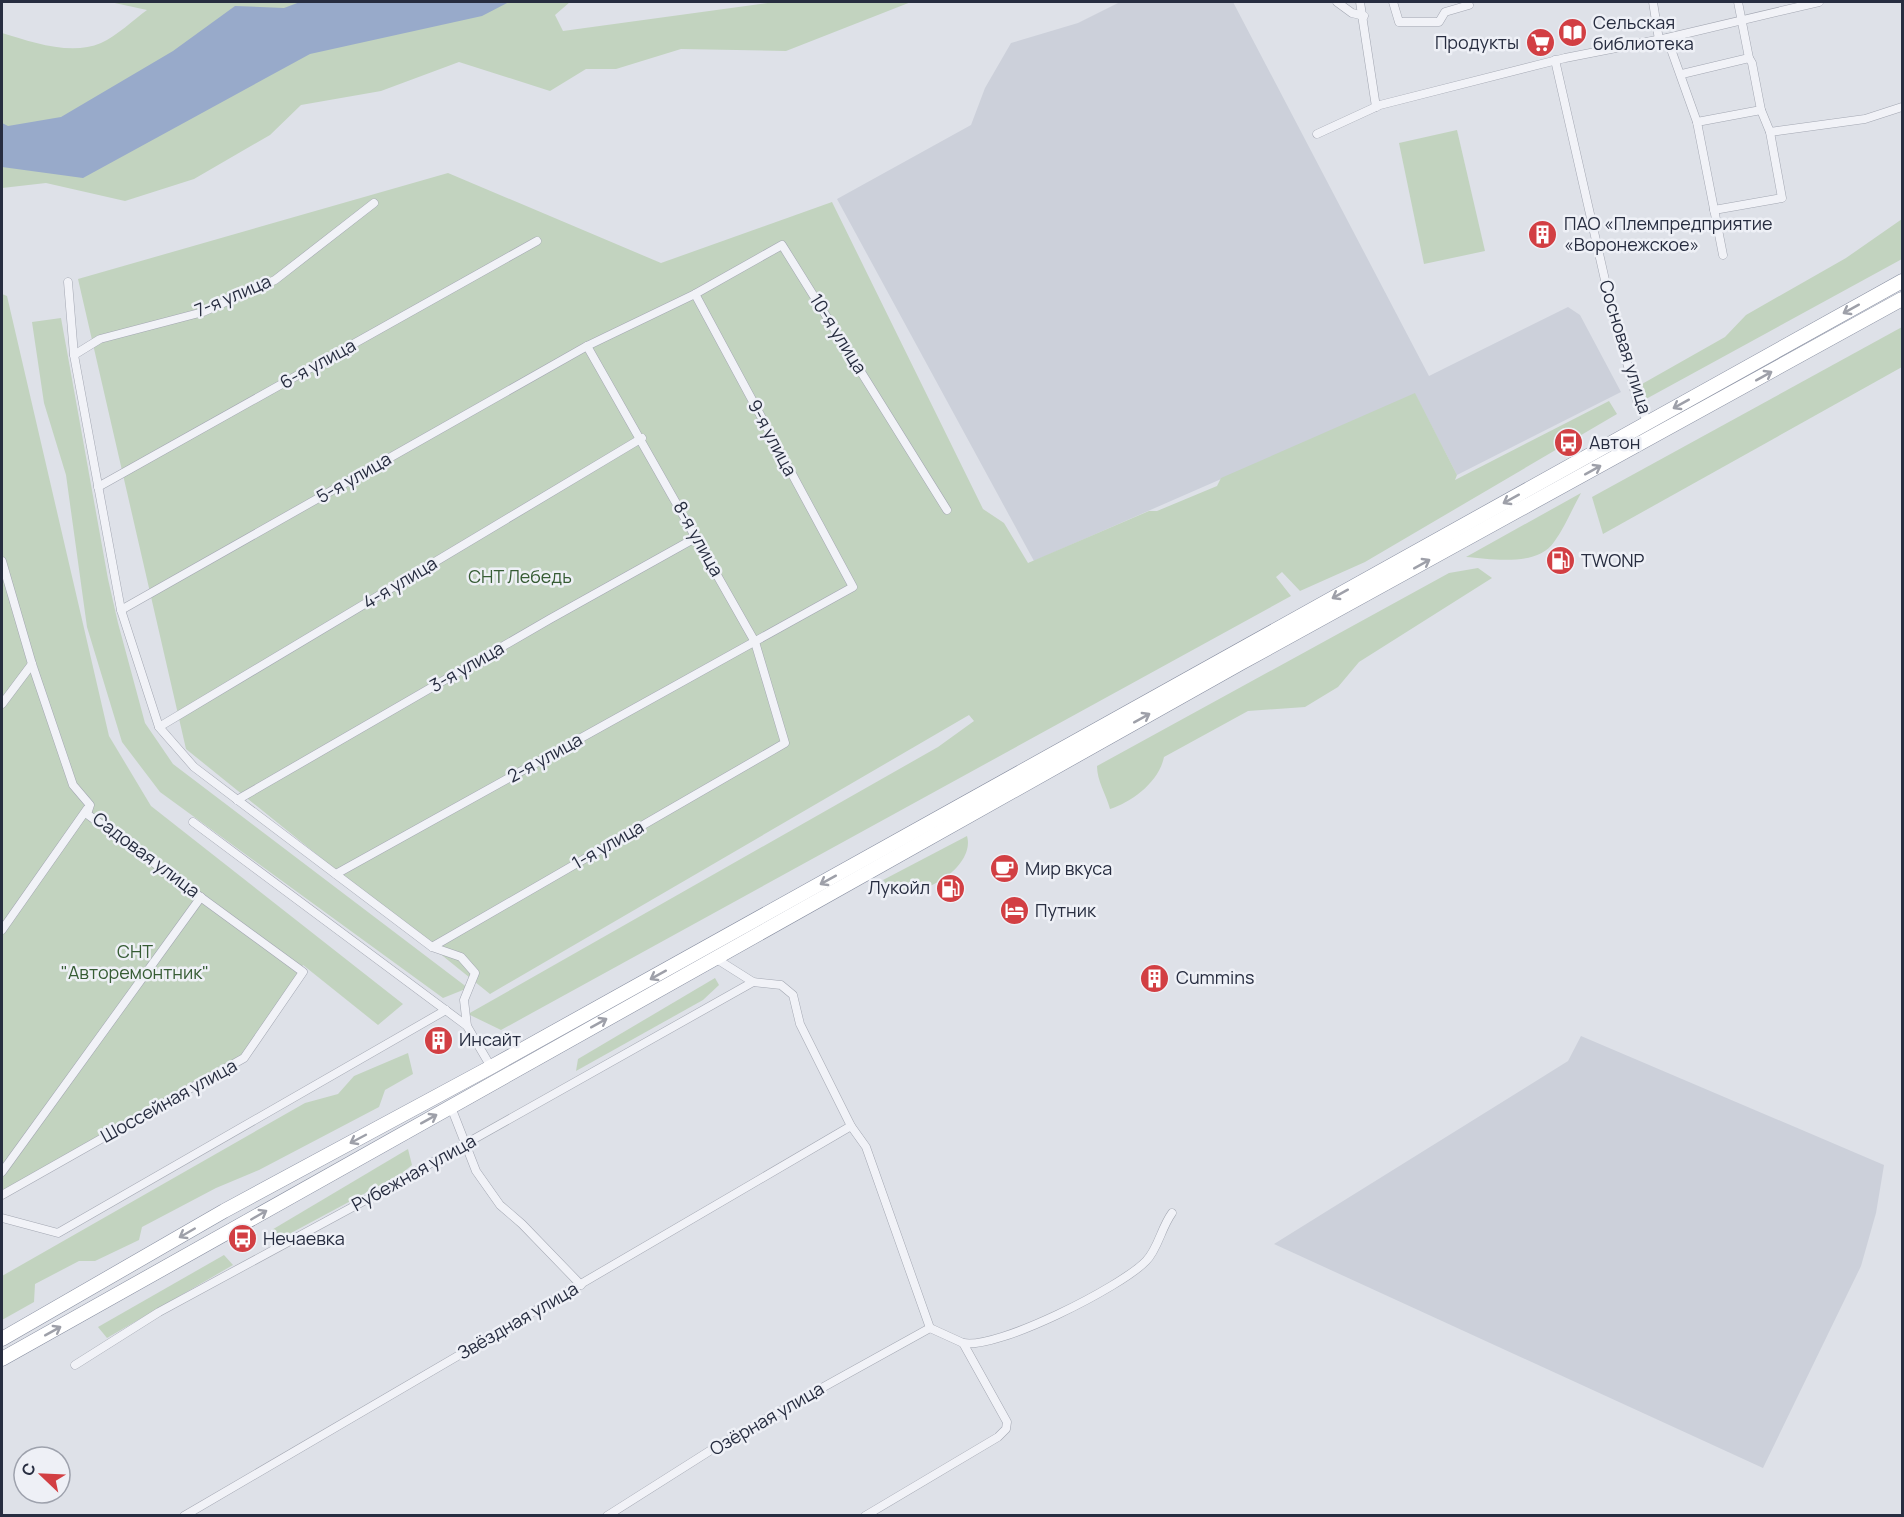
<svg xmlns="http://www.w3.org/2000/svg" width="1904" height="1517" viewBox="0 0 1904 1517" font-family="Manrope,sans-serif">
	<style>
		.built { fill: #ccd0da }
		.green { fill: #c2d3bf }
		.water { fill: #98aaca }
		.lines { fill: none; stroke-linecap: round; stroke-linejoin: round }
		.street-casing { stroke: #a3a7b2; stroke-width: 9 }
		.highway-casing { stroke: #858c9f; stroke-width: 15 }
		.street { stroke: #f1f2f7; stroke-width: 8 }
		.highway { stroke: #fff; stroke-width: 14 }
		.oneway { stroke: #9ea0a9 }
		.labels { text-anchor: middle; stroke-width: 5; stroke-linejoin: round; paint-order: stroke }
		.poi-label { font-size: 18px; fill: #272d40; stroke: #eef0f6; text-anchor: start }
		.street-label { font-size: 18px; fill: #272d40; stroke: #eef0f6 }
		.park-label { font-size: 18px; fill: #365c34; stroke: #eef0f6 }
	</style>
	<rect width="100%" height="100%" fill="#dee1e8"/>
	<g class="built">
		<path d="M1120,2h113l196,374 139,-69 12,8 41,77 -164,83 -42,-81 -381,167 -197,-362 134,-74 14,-37 26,-45 67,-20z"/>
		<path d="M1581,1036l303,129 -8,48 -15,53 -98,202 -489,-224 294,-183z"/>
	</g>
	<g class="green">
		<path d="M110,2h460l-15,13 8,16 212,-29h136l-125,49 -105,-2 -65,20h-30l-36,22 -91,-29 -78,29 -80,14 -31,30 -76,44 -69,22 -79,-18 -44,5v-155c30,9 69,23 99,10 16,-7 32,-23 46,-33z"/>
		<path d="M1457,130l28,121 -61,13 -25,-121z"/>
		<path d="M448,173l213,90 171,-61 151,307 21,14 24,40 121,-52h8l60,-25 4,-8 194,-85 42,82 -2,5 154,-79 8,13 -252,148 -65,29 -18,-19 -6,5 15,19 -790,434 -33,-16 470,-267 36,-26 -5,-6 -479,279 -304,-245 -108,-470z"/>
		<path d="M1902,219v40l-256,140 -4,-15 83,-47 21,-22 100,-57z"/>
		<path d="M2,294l5,2 102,440 42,70 252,198 -25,21 -75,-60 -60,89 -241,137z"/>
		<path d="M61,318l47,261 10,44 27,100 28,41 295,224 -25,10 -283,-206 -38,-50 -35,-115 -21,-152 -22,-72 -12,-81z"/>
		<path d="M1902,327v40l-299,167 -11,-37z"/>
		<path d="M1581,493c-9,16 -16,34 -27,49 -17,25 -62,17 -88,15z"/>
		<path d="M1478,568l14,10 -133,84 -21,25 -33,20 -57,4 -84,46c-5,25 -32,45 -54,52 -4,-15 -13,-28 -13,-43l352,-193z"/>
		<path d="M967,836c10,34 -61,75 -84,44z"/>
		<path d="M715,978l4,7 -16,15 -127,71 2,-12z"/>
		<path d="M408,1053l5,21 -28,16 -6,17 -120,63 -43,18 -74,39 -3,13 -44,21h-16l-44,23 -1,18 -32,18v-44l303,-173 33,-9 16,-18z"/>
		<path d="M408,1149l4,16 -11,9 -123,66 -8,-9z"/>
		<path d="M224,1255l9,10 -126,73 -9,-11z"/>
	</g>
	<path class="water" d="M300,2h209l-27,14 -172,38 -227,124 -81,-11v-44l6,3 53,-9 112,-66 62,-45 49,2z"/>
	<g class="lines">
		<defs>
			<g id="street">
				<path d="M1337,2l15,11 12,3"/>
				<path d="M1360,2l16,105"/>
				<path d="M1393,2l6,20h40l6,-10 24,-7"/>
				<path d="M1653,2l6,38"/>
				<path d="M1738,2l11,56"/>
				<path d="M1667,38l30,84 26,133"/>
				<path d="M1555,60l50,220 33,124 10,18"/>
				<path d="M1682,74l67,-16 3,5 9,47"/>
				<path d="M1697,122l64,-12 9,22 95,-13 37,-12"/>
				<path d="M1317,134l63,-29 185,-47 102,-20 152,-36"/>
				<path d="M1714,210l68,-12 -12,-66"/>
				<path d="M68,282l6,73 47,255 38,117 35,40 238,180 29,10 14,16 -11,27 3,26 24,41"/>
				<path d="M695,294l87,-49 165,265"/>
				<path d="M74,355l26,-16 103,-27 72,-32 99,-77"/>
				<path d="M98,487l439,-246"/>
				<path d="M2,561l30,103 41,121 17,20 -3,9 216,158 -59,86 -242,137"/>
				<path d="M121,610l466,-264 108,-52 158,293 -517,287"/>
				<path d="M2,704l30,-40"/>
				<path d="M159,727l483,-289"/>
				<path d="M237,800l313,-181 147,-82"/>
				<path d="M193,822l274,204"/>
				<path d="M2,930l85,-121"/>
				<path d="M432,947l353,-204 -30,-101 -168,-296"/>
				<path d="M715,958l38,24 28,3 12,10 7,29 51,102 15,21 64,181 33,15 44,79 -1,7 -8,8 -133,79"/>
				<path d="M451,1107l25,64 24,34 22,19 59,61"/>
				<path d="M2,1172l199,-275"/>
				<path d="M2,1218l56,15 388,-223"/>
				<path d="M963,1343c34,7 158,-56 183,-82 12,-12 15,-33 26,-48"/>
				<path d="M75,1365l84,-53 203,-110 391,-220"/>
				<path d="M184,1516l667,-390"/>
				<path d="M607,1516l112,-71 211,-117"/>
			</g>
			<g id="highway">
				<path d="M2,1339l222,-128 267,-144 1411,-786"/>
				<path d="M2,1359l1239,-696 661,-364"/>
			</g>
		</defs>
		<use href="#street" class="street-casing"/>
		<use href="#highway" class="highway-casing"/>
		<use href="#street" class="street"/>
		<use href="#highway" class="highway"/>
	</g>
	<defs><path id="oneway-shaft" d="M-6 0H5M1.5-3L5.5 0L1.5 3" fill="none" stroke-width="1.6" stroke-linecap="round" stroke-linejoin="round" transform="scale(1.5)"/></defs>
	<g class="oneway">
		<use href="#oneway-shaft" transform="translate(1851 309) rotate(151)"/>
		<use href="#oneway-shaft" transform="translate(1764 376) rotate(-29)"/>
		<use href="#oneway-shaft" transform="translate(1681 404) rotate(151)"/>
		<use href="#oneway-shaft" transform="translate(1593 470) rotate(-29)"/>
		<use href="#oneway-shaft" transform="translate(1511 499) rotate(151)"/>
		<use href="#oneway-shaft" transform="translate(1422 564) rotate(-29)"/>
		<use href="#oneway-shaft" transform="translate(1340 594) rotate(151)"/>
		<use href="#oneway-shaft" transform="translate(1142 718) rotate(-29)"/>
		<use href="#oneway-shaft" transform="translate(828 880) rotate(151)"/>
		<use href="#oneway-shaft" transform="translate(658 975) rotate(151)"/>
		<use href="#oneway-shaft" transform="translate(599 1023) rotate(-29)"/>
		<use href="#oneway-shaft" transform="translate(429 1119) rotate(-29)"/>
		<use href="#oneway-shaft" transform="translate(358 1139) rotate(152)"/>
		<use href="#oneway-shaft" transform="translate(259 1215) rotate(-30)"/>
		<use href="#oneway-shaft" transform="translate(187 1233) rotate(150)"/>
		<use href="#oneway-shaft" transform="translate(53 1331) rotate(-29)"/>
	</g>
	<defs>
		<symbol id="library-disc" viewBox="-11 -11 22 22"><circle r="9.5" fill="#d23f43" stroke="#eef0f6"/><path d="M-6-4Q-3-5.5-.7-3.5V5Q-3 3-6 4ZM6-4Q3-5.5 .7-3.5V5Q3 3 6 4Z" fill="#fff"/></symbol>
		<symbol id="supermarket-disc" viewBox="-11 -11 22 22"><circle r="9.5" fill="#d23f43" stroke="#eef0f6"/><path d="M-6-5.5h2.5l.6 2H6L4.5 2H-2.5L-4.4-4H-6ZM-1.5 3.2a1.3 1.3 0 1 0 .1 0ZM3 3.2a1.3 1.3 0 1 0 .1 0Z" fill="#fff"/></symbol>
		<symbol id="building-disc" viewBox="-11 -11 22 22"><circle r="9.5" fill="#d23f43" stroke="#eef0f6"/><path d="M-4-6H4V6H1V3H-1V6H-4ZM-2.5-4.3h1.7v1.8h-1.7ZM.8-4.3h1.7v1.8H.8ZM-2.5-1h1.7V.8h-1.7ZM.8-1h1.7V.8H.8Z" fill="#fff"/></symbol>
		<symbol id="bus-disc" viewBox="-11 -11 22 22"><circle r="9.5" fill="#d23f43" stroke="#eef0f6"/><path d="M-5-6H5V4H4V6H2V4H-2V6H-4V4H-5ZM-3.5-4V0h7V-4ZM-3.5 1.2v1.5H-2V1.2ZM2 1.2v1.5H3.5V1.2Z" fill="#fff"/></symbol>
		<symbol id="fuel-disc" viewBox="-11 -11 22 22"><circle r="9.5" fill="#d23f43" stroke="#eef0f6"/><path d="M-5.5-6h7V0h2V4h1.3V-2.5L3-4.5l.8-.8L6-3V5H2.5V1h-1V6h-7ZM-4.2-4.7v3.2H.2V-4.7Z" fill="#fff"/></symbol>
		<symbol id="cafe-disc" viewBox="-11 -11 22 22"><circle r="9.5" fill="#d23f43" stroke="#eef0f6"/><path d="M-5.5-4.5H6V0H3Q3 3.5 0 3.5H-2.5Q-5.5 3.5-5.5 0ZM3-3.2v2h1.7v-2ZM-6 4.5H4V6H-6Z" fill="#fff"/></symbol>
		<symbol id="hotel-disc" viewBox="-11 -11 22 22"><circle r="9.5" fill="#d23f43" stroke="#eef0f6"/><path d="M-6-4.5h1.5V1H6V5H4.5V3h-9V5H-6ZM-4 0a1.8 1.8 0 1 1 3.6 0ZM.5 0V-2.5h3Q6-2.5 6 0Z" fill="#fff"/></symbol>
	</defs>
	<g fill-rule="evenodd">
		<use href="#library-disc" x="1556" y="16" width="33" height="33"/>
		<use href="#supermarket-disc" x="1524" y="26" width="33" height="33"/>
		<use href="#building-disc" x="1526" y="218" width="33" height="33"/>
		<use href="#bus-disc" x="1552" y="426" width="33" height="33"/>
		<use href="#fuel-disc" x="1544" y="544" width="33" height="33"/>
		<use href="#cafe-disc" x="988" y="852" width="33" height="33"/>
		<use href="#fuel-disc" x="934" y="872" width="33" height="33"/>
		<use href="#hotel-disc" x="998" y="894" width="33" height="33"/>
		<use href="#building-disc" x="1138" y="962" width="33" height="33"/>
		<use href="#building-disc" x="422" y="1024" width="33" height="33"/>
		<use href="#bus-disc" x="226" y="1222" width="33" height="33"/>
	</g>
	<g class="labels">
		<g class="poi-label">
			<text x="1593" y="29">Сельская<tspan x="1593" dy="21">библиотека</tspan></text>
			<text x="1519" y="49" text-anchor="end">Продукты</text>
			<text x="1564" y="230">ПАО «Племпредприятие<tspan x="1564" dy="21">«Воронежское»</tspan></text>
			<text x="1589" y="449">Автон</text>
			<text x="1581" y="567">TWONP</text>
			<text x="1025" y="875">Мир вкуса</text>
			<text x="930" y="894" text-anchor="end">Лукойл</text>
			<text x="1035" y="917">Путник</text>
			<text x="1176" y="984">Cummins</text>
			<text x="459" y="1046">Инсайт</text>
			<text x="263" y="1245">Нечаевка</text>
		</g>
		<g class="street-label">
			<text transform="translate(233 296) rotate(-23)" y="6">7-я улица</text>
			<text transform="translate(838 334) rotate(58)" y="6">10-я улица</text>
			<text transform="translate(1625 347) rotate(73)" y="6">Сосновая улица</text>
			<text transform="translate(318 364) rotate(-29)" y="6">6-я улица</text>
			<text transform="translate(772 438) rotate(62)" y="6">9-я улица</text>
			<text transform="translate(354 478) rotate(-30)" y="6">5-я улица</text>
			<text transform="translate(698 539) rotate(61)" y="6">8-я улица</text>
			<text transform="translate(400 583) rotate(-31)" y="6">4-я улица</text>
			<text transform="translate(467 667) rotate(-30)" y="6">3-я улица</text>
			<text transform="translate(545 758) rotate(-29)" y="6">2-я улица</text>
			<text transform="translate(608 845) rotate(-30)" y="6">1-я улица</text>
			<text transform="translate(146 855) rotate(37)" y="6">Садовая улица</text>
			<text transform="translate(169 1101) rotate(-29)" y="6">Шоссейная улица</text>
			<text transform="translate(414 1173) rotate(-29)" y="6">Рубежная улица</text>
			<text transform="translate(518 1321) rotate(-30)" y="6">Звёздная улица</text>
			<text transform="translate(767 1419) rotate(-30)" y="6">Озёрная улица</text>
		</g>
		<g class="park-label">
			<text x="520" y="583">СНТ Лебедь</text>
			<text x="135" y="958">СНТ<tspan x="135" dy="21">"Авторемонтник"</tspan></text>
		</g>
	</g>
	<rect width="1904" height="1517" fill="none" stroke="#272d40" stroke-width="6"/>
	<g transform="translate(42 1475) rotate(293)"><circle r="28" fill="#eef0f6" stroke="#9ea2ad" stroke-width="1.5"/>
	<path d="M0-4.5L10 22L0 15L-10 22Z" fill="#d23f43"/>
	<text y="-9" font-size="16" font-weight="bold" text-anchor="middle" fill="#272d40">С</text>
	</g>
</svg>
